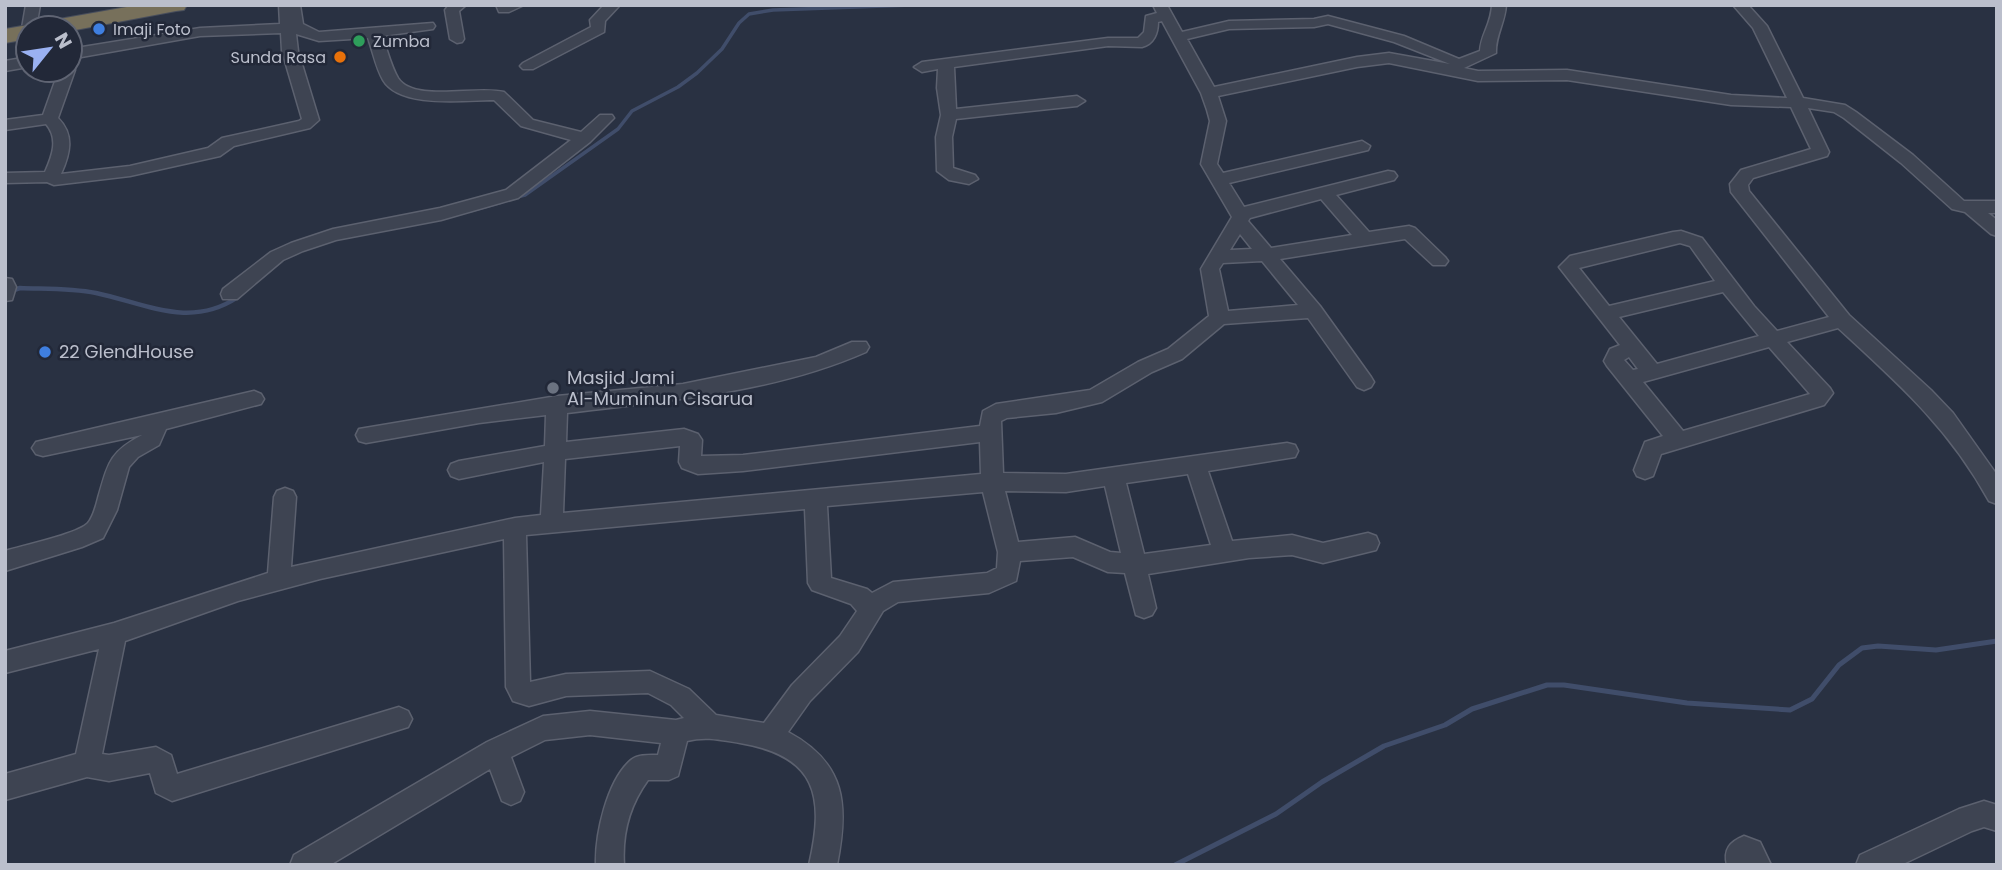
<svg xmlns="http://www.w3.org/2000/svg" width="2002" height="870" viewBox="0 0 2002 870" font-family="Poppins,sans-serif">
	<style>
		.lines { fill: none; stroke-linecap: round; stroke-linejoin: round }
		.stream-far2 { stroke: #404d6a; stroke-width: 3.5 }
		.stream-far1 { stroke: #404d6a; stroke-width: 4.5 }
		.stream { stroke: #404d6a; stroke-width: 5 }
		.minor-casing { stroke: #5c616f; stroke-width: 3 }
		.highway-casing { stroke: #484e5c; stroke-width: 2 }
		.minor { fill: #3e4452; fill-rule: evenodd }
		.highway { fill: #77705b; fill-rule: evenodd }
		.shop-dot { fill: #3f7fe0; stroke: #222838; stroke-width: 2.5 }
		.leisure-dot { fill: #2e9e5b; stroke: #222838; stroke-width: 2.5 }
		.food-dot { fill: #e8710a; stroke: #222838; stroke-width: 2.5 }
		.worship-dot { fill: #6b7280; stroke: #222838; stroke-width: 2.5 }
		.labels { text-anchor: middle; stroke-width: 5; stroke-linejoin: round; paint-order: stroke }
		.far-poi-label { font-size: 16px; fill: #bbbfcc; stroke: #222838; text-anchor: start }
		.poi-label { font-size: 18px; fill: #bbbfcc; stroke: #222838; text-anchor: start }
	</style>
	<rect width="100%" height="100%" fill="#293142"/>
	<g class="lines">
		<g class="stream-far2">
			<path d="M517,197l8,-2 93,-66 14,-18 46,-24 19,-14 25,-24 17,-26 10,-9 24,-4 139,-5"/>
			<path d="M470,211l32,-9"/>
		</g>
		<path class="stream-far1" d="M11,291l9,-3c25,1 51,0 76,5 51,11 94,36 142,4"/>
		<path class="stream" d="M1175,865l101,-51 46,-32 62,-36 61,-21 27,-16 75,-24h17l123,18 103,7 22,-11 27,-34 23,-17 16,-2 58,4 61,-9"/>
		<defs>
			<g id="minor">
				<path d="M26,5h14l-4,23h-8v4l-6,-4z"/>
				<path d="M279,5h21l3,19 16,8 114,-9 2,3 -2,3 -51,7c5,13 9,30 16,42 16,25 79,7 106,14l29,28 48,12 19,-17h12l2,3 -24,24 -72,56 -77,22 -105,20 -33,11 -20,9 -46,39h-14l-2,-5 2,-5 48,-37 20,-9 42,-14 107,-21 66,-18 65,-50 -50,-14 -27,-26c-29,0 -94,9 -111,-20 -7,-12 -10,-28 -15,-42l-49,3 -23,-7 2,17 21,69 -9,8 -76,18 -14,10 -90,20 -76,9 -7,-3 -42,1v-10l40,-1c7,-16 14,-33 1,-48l-41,6v-10l38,-5 16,-45h11v-4l5,4 -17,48c17,17 12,36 3,56l69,-8 78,-18 14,-10 77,-17 3,-2 -20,-68 -1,-18 -81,3 -130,23v-10l130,-21 80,-4z"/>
				<path d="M449,5h17l-7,6 5,28 -2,3 -5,1 -7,-4 -5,-29z"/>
				<path d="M496,5h28l-15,7h-10z"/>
				<path d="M604,5h16l-15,16 -1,11 -71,37h-10l-3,-3 3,-3 68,-36 -1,-7z"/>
				<path d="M1153,5h14l15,27 47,-11 85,-2 14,-3 76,20 55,23 21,-8c1,-17 11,-26 12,-46h14c-1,18 -11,31 -10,48l-32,15 14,3 89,-1 164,25 56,3 -34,-70 -20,-23h15l19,21 36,72 42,7 11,7 57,43 51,46h33v12h-9l9,7v16l-6,-2 -26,-22 -13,-3 -51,-46 -57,-45 -10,-6 -26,-4 21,44 -2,4 -74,22 -5,7 1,6 100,124 82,75 22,23 44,62v29l-8,-3c-40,-73 -90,-117 -151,-173l-51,14 43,46 3,5 -9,12 -163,49 -8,22 -8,3 -8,-3 -3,-6 11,-28 18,-6 -56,-70 -3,-5 6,-12 10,-4 -61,-78 11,-11 103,-24 8,-1 21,7 52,68 23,25 52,-14 -98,-125 -1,-8 11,-14 70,-21 -20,-42 -60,-2 -164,-25 -89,1 -89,-18 -32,4 -139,29 8,25 -9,43 6,9 139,-32 8,5 -2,4 -139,33 15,24 144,-36 6,1 3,4 -3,4 -58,15 33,37 40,-6 6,2 30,29 3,4 -3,4h-12l-28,-26 -125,20 40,47 51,71 3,5 -3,5 -7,3 -7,-3 -49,-69 -84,6 -42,35 -30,13 -50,30 -46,11 -49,5 -6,3 2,52 63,1 221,-31 8,2 3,6 -3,6 -87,14 24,70 60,-6 31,8 45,-10 8,3 3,7 -3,7 -53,13 -31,-8 -43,3 -101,16 8,34 -4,7 -8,3 -8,-3 -11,-42 -17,-1 -35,-15 -53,4 -4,20 -27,12 -91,9 -15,9 -25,41 -48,49 -22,31c58,31 61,73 49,133h-28c16,-69 8,-109 -69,-122 -19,-3 -34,-7 -53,-2l-9,35 -9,4h-21c-19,26 -26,54 -24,85h-28c-1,-30 11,-85 35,-105 7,-6 19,-5 27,-5l3,-12 -71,-8 -45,5 -34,17 13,35 -4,9 -9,4 -9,-4 -12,-32 -160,96h-40l4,-10 193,-113 56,-26 47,-5 86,9 8,-2 -13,-13 -23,-12 -82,3 -37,10 -16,-5 -7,-14 -2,-148 -184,40 -82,22 -113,40 -23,113 7,1 47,-8 15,8 6,19 222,-67 9,4 4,8 -4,8 -236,74 -16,-8 -6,-20 -41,8 -22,-4 -82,23v-26l71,-20 23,-105 -94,24v-22l109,-28 154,-50 6,-76 3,-6 8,-3 8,3 3,6 -5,70 224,-49 26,-3 3,-53 -85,17 -8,-3 -3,-6 3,-6 8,-3 86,-15 1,-31 -67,8 -113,20 -7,-2 -3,-6 3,-6 198,-33 126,-12 133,-27 36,-15h14l3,5 -3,5c-93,41 -199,49 -299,61l-1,29 118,-13 14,5 4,6 -1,16 42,-1 237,-29 3,-15 13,-7 94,-14 48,-28 30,-13 41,-33 -8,-47 31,-52 -31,-53 9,-43 -3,-11 -6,-17 -39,-72 -4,1c0,11 -4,22 -16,25l-34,-1 -154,21 2,42 121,-13 8,5 -8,5 -121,13 -4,18 1,31 22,7 3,4 -9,5 -20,-4 -12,-9 -1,-34 5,-22 -4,-27 1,-19 -16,3 -8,-5 8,-5 186,-24h30l6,-6 2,-16 11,-3zM1328,24l66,18 56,22 -61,-11 -32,4 -143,30 -27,-48 42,-10 85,-2zM1321,199l31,36 -81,13 -23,-27 2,-3zM1240,234l12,15 -22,1zM1680,243l10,3 25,35 -106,25 -30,-38zM1262,261l36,44 -70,6 -9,-42 4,-6zM1723,292l36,44 -102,28 -38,-47zM1769,347l41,47 -127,37 -40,-49zM1629,357l9,12 -5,1 -9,-10zM980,442l1,32 -418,39 2,-54 115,-13 -1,16 3,6 16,6 45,-3zM1188,474l23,71 -67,9 -18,-71zM1105,486l16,67 -11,-1 -35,-15 -57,5 -13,-51 61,1zM983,492l15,60 -1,16 -10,5 -94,9 -21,11 -5,-4 -36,-11 -4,-72zM805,509l3,74 4,7 39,14 6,7 -17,25 -48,49 -28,38 -48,-8 -27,-26 -39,-18 -84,3 -36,8 -4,-147z"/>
				<path d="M28,57v10l-23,4v-10z"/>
				<path d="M5,278l7,1 4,8 -4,13 -7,1z"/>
				<path d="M254,391l7,3 3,5 -3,5 -95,25 -7,16 -21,12 -9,10 -12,43 -14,28 -21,9 -77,24v-20c16,-5 73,-17 83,-28 5,-6 8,-17 10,-25 10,-34 11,-46 44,-63l-99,21 -7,-2 -4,-6 4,-6z"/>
				<path d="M1984,801l13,4v26l-13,-4 -12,4 -71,34h-45l4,-10 99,-46z"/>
				<path d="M1744,836l16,6 11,23h-44c-4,-16 3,-23 17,-29z"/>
			</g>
			<g id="highway">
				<path d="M138,5h49l-3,5 -8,1 -106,20v-3h-33l3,-5 8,-2z"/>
				<path d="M28,25l8,3h-8v11l-23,4v-14z"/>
			</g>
		</defs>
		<use href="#minor" class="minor-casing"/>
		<use href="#highway" class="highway-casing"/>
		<use href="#minor" class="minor"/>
		<use href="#highway" class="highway"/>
	</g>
	<g class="shop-dot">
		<circle cx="99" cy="29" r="7"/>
		<circle cx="45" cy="352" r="7"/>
	</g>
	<circle class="leisure-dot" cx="359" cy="41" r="7"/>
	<circle class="food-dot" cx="340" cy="57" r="7"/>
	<circle class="worship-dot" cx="553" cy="388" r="7"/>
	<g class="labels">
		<g class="far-poi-label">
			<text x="113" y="35">Imaji Foto</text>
			<text x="373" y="47">Zumba</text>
			<text x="326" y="63" text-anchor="end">Sunda Rasa</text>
		</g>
		<g class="poi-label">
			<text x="59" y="358">22 GlendHouse</text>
			<text x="567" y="384">Masjid Jami<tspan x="567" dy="21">Al-Muminun Cisarua</tspan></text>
		</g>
	</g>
	<rect width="2002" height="870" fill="none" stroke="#bbbfcc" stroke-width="14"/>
	<g transform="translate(49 49) rotate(60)"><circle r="33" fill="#222838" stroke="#5f6473" stroke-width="2"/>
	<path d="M0-5L12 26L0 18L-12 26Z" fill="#9ab1f2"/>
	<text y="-10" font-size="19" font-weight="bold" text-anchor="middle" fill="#bbbfcc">N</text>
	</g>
</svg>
